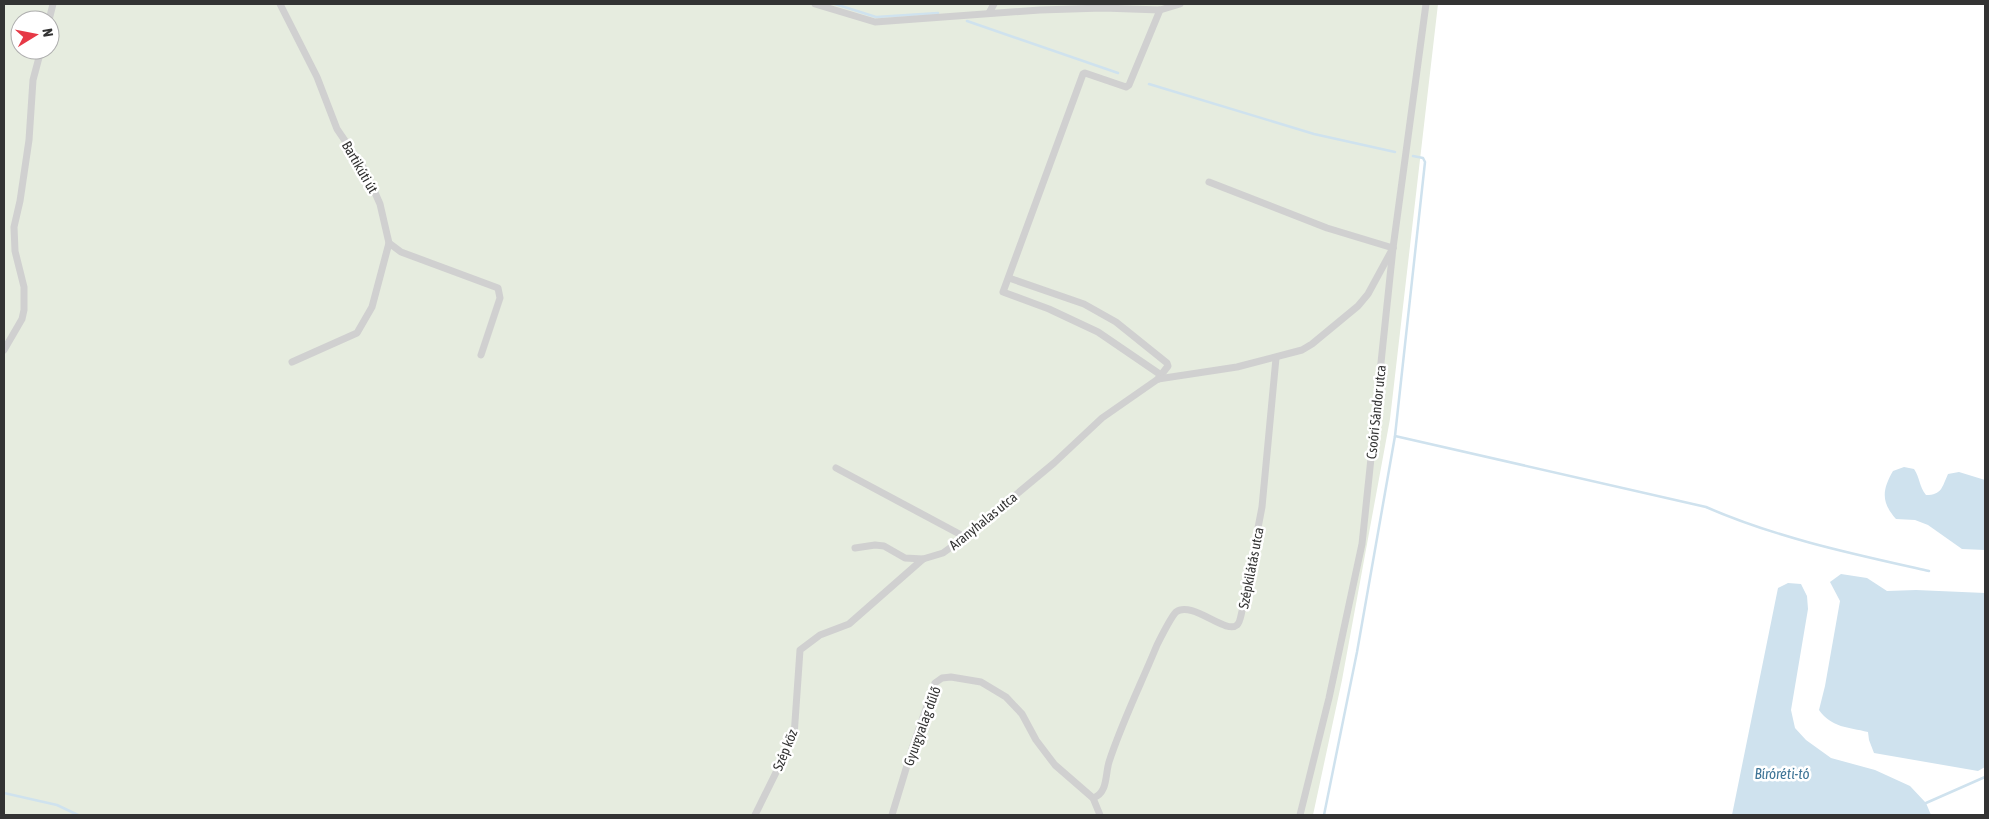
<svg xmlns="http://www.w3.org/2000/svg" width="1989" height="819" viewBox="0 0 1989 819" font-family="'Asap Condensed',sans-serif">
	<style>
		.green { fill: #e6ecdf; fill-rule: evenodd }
		.water { fill: #cfe2ee }
		.lines { fill: none; stroke-linecap: round; stroke-linejoin: round }
		.stream { stroke: #cfe2ee; stroke-width: 2.5 }
		.street { stroke: #d0d0d0; stroke-width: 7 }
		.labels { text-anchor: middle; stroke-width: 5; stroke-linejoin: round; paint-order: stroke }
		.street-label { font-size: 14px; fill: #333; stroke: #fff }
		.water-label { font-size: 15px; font-style: italic; fill: #3f7597; stroke: #fff }
	</style>
	<rect width="100%" height="100%" fill="#fff"/>
	<path class="green" d="M4,4h1434l-48,415 -48,261 -29,135h-1309zM20,20h30v30h-30z"/>
	<g class="water">
		<path d="M1904,467l10,2c6,9 5,17 12,26 16,0 16,-8 22,-21l11,-2 26,8v70l-23,-1 -34,-24 -13,-5 -19,-1c-15,-17 -14,-29 -3,-48z"/>
		<path d="M1841,574l26,4 20,13 29,-1 69,3v174l-7,4 -104,-18 -5,-13 -1,-8c-20,-5 -36,-4 -49,-22l6,-24 15,-85 -10,-19z"/>
		<path d="M1788,583l13,1 6,12 1,13 -17,101 4,18 11,12 25,18 44,12 35,16 16,17 5,12h-199l46,-227z"/>
	</g>
	<g class="lines">
		<g class="stream">
			<path d="M835,4l41,13 62,-4"/>
			<path d="M967,21l151,52"/>
			<path d="M1149,84l165,50 81,18"/>
			<path d="M1395,436l311,71c71,31 147,47 223,64"/>
			<path d="M4,793l53,12 21,10"/>
			<path d="M1926,803l59,-26"/>
			<path d="M1324,815l33,-163 38,-216 30,-274 -2,-4 -10,-2"/>
		</g>
		<g class="street">
			<path d="M280,4l37,73 20,52 28,41 15,34 9,39 12,9 97,36 2,10 -19,57"/>
			<path d="M815,4l60,18 165,-12 63,-2 57,2 20,-6"/>
			<path d="M1160,10l-31,75 -3,2 -41,-14 -2,1 -80,218 46,17 49,23 63,43"/>
			<path d="M989,13l5,-9"/>
			<path d="M49,20l4,-16"/>
			<path d="M1209,182l118,46 66,20"/>
			<path d="M1009,278l75,26 32,18 51,41 1,3 -10,13"/>
			<path d="M4,350l18,-31 2,-9v-23l-9,-36 -1,-24 6,-26 9,-61 4,-60 8,-30"/>
			<path d="M292,362l65,-29 15,-26 17,-64"/>
			<path d="M836,468l129,69"/>
			<path d="M855,548l20,-3 9,1 21,12 18,1"/>
			<path d="M1093,798c15,-5 12,-23 16,-36 13,-40 32,-78 48,-117 3,-6 15,-29 19,-33 16,-12 50,23 61,13 3,-2 4,-10 5,-14l20,-104 14,-149"/>
			<path d="M755,815l39,-79 6,-86 20,-15 29,-11 74,-65 20,-6 22,-16 89,-74 48,-45 56,-39 79,-12 65,-17 10,-6 46,-38 10,-12 25,-46"/>
			<path d="M892,815l20,-66 23,-66 7,-5 9,-1 30,5 25,15 16,17 14,26 19,25 38,33 7,17"/>
			<path d="M1300,815l29,-117 33,-154 31,-296 33,-244"/>
		</g>
	</g>
	<g class="labels">
		<g class="street-label">
			<text transform="translate(360 167) rotate(60)" y="5">Bartikúti út</text>
			<text transform="translate(1376 412) rotate(-84)" y="5">Csoóri Sándor utca</text>
			<text transform="translate(983 521) rotate(-39)" y="5">Aranyhalas utca</text>
			<text transform="translate(1251 568) rotate(-79)" y="5">Szépkilátás utca</text>
			<text transform="translate(922 726) rotate(-70)" y="5">Gyurgyalag dűlő</text>
			<text transform="translate(785 750) rotate(-68)" y="5">Szép köz</text>
		</g>
		<g class="water-label">
			<text x="1782" y="779">Bíróréti-tó</text>
		</g>
	</g>
	<rect width="1989" height="819" fill="none" stroke="#333333" stroke-width="10"/>
	<g transform="translate(35 35) rotate(80)"><circle r="24" fill="#ffffff" stroke="#adadad"/>
	<path d="M0-4L9 19L0 12L-9 19Z" fill="#e63946"/>
	<text y="-8" font-size="14" font-weight="bold" text-anchor="middle" fill="#333333">N</text>
	</g>
</svg>
